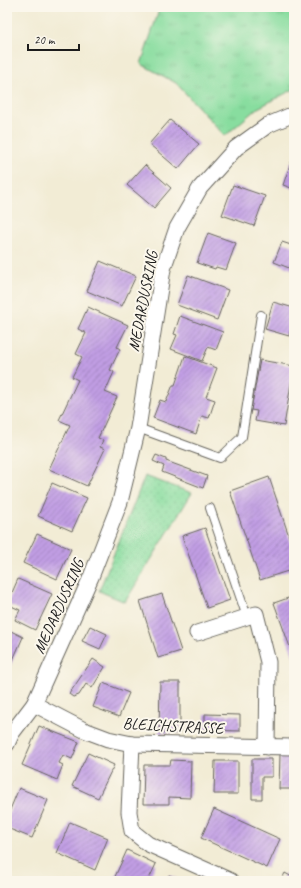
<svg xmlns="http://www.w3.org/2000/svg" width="301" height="888" viewBox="0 0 301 888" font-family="Caveat,sans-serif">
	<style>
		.grass { fill: url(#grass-tufts); stroke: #527c5e }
		.park { fill: url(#park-dots); stroke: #527c5e }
		.building { fill: url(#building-hatch) }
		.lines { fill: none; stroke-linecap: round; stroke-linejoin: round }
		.service-casing { stroke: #67655d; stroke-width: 10 }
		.minor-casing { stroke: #67655d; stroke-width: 17 }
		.service { stroke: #fff; stroke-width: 8 }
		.minor { stroke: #fff; stroke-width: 15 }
		.labels { text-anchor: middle; stroke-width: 4; stroke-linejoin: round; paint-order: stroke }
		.street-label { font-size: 16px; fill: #1c1c1c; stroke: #fbf7ec }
	</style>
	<defs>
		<pattern id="grass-tufts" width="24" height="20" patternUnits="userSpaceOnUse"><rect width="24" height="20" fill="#88dd9f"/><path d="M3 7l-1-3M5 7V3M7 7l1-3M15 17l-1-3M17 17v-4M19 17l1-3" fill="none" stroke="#75bd88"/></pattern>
		<pattern id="park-dots" width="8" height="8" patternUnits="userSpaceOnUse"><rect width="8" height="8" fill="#88dd9f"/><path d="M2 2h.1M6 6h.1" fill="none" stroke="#75bd88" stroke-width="1.8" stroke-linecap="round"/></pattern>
		<pattern id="building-hatch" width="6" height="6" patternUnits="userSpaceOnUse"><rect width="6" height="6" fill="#c19ee4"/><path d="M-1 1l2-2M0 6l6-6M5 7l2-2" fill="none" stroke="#9c80b8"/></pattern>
	</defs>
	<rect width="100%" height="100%" fill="#fbf7ec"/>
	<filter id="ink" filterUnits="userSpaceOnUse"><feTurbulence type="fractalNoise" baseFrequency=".025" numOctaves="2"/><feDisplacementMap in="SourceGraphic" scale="8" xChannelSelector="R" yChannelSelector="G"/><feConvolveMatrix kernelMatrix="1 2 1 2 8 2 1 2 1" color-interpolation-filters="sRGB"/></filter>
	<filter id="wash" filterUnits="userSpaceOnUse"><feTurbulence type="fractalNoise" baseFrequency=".012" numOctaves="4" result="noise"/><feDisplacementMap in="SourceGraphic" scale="16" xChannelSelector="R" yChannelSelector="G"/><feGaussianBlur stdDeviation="0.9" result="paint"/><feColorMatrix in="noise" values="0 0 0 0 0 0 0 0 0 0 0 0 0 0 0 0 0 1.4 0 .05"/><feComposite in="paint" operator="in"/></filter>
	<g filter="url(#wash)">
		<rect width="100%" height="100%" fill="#f2ecd5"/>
		<path class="grass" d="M160,7h134v82l-38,20 -31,27 -49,-53 -35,-19z"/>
		<path class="park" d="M145,476l47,17 -67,109 -26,-11z"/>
		<g id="blocks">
			<g class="building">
				<path d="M170,120l29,24 -21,25 -29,-25z"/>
				<path d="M291,162l3,1v26l-11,-4z"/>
				<path d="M145,165l26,23 -17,20 -27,-23z"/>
				<path d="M233,185l32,11 -11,30 -32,-11z"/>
				<path d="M208,233l28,10 -10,27 -10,-3 -1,2 -18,-6z"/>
				<path d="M282,242l12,4v24l-20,-8z"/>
				<path d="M100,261l36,15 -14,30 -35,-15z"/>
				<path d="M188,275l40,15 -11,30 -40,-15z"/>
				<path d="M273,302l21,6v10l-5,18 -24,-7z"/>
				<path d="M88,307l40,18 -11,22 3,2 -10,21 4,2 -9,20 12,5 -19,41 5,2 -3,7 5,2 -18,37 -38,-17 21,-44 -11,-5 19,-40 -6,-3 10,-20 -6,-3 10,-21 -8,-4z"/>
				<path d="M180,316l43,16 -7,18 -8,-3 -6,14 -31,-12 6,-14 -3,-1z"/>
				<path d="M185,356l32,12 -11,29 9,3 -6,18 -7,-2 -6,18 -43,-16 7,-18 6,2 7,-17h2z"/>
				<path d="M260,360l34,6 -10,60 -29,-5 2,-10 -6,-1z"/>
				<path d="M156,455l10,4v2l41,15 -4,12 -41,-16 2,-6 -11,-5z"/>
				<path d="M269,477l25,74v18l-34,11 -30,-89z"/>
				<path d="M52,483l35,15 -15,33 -34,-15z"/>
				<path d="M205,528l25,72 -23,8 -25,-72z"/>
				<path d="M37,534l34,15 -14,30 -34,-16z"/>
				<path d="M18,579l34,15 -17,36 -20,-10 5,-10 -13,-6z"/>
				<path d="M162,594l19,57 -23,7 -18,-57z"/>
				<path d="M294,596v62l-20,-55z"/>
				<path d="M90,626l17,8 -7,15 -18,-8z"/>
				<path d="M7,629l16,8 -14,32 -2,-1z"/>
				<path d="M93,659l12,8 -13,21 -6,-4 -7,11 -6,2 -4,-3z"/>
				<path d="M160,682h20v51h-21z"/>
				<path d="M103,683l26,10 -10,24 -26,-10z"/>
				<path d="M205,714l35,1v16l-35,-1z"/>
				<path d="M39,726l40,16 -7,17 -9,-4 -4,8 4,2 -6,15 -35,-15z"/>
				<path d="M88,753l26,12 -16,33 -26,-12z"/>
				<path d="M280,754h14v35h-15z"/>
				<path d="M252,759h20v18h-10v22h-10z"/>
				<path d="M171,760l20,1 -1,37 -21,-1v7h-26l1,-39h26z"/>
				<path d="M215,761h23v33h-24z"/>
				<path d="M19,788l29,12 -16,38 -25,-10v-11z"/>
				<path d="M214,809l66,30 -13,29 -66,-30z"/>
				<path d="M70,822l38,16 -13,32 -38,-17z"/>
				<path d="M127,850l29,14 -8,17h-35z"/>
				<path d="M285,873l9,5v3h-13z"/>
				<path d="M169,875l13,6h-16z"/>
			</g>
		</g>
	</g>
	<g filter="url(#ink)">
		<use href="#blocks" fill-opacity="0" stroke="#67655d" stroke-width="1"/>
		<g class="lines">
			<defs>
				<g id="service">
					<path d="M138,428l82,30 22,-21 19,-122"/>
					<path d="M210,508l37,109"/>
				</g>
				<g id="minor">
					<path d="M197,633l59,-19 12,48 -1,85"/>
					<path d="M34,704l50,26 24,9 24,5 162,3"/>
					<path d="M7,744l5,-11 22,-29 57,-127 29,-75 18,-74 25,-159 14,-41 23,-40 36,-40 32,-23 26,-11"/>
					<path d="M132,744l-3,68 3,19 16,13 83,37"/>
				</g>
			</defs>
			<use href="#service" class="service-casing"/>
			<use href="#minor" class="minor-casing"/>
			<use href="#service" class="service"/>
			<use href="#minor" class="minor"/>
		</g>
	</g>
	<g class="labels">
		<g class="street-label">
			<text transform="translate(142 301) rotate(-79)" y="6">MEDARDUSRING</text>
			<text transform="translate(58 606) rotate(-66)" y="6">MEDARDUSRING</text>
			<text transform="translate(173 725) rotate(3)" y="6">BLEICHSTRASSE</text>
		</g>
	</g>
	<rect width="301" height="888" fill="none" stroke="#fbf7ec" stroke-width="24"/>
	<path d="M28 44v6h51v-6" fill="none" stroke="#1c1c1c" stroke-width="2"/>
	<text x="34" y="44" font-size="12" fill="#1c1c1c" stroke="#fbf7ec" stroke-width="3" paint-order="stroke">20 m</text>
</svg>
